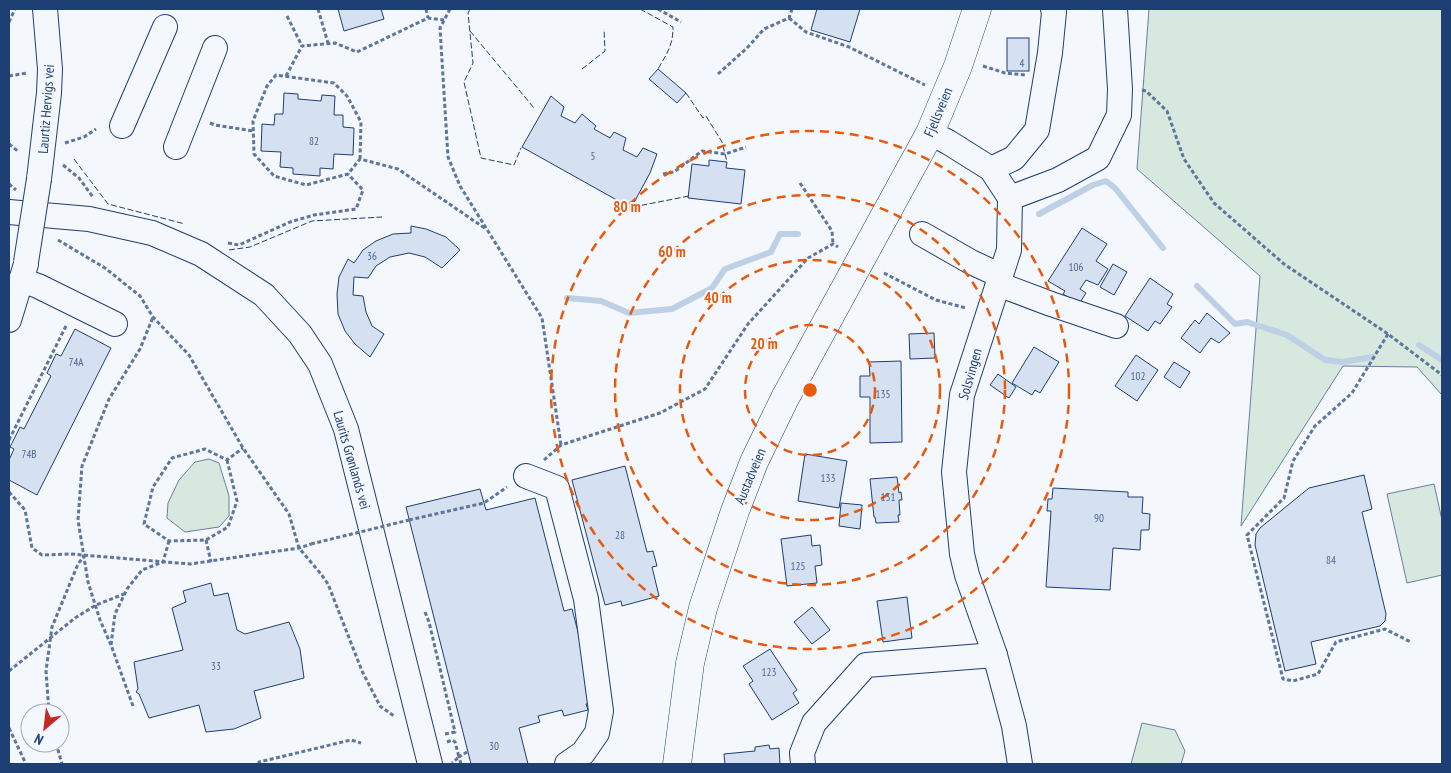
<svg xmlns="http://www.w3.org/2000/svg" width="1451" height="773" viewBox="0 0 1451 773" font-family="'PT Sans Narrow',sans-serif">
	<style>
		.green { fill: #d7e8df; stroke: #687fa3 }
		.lines { fill: none; stroke-linecap: round; stroke-linejoin: round }
		.stream { stroke: #bed0e5; stroke-width: 6 }
		.building { fill: #d5e0f0; stroke: #1d3f73 }
		.minor-casing { stroke: #1d3f73; stroke-width: 26 }
		.major-casing { stroke: #1d3f73; stroke-width: 29 }
		.path { stroke: #5e769c; stroke-width: 3; stroke-dasharray: 4 2.5; stroke-linecap: butt }
		.minor { stroke: #f4f7fb; stroke-width: 24 }
		.major { stroke: #f4f7fb; stroke-width: 28 }
		.minor-bridge-casing { stroke: #1d3f73; stroke-width: 26; stroke-linecap: butt }
		.path-bridge { stroke: #5e769c; stroke-width: 3; stroke-dasharray: 4 2.5; stroke-linecap: butt }
		.minor-bridge { stroke: #f4f7fb; stroke-width: 24 }
		.fence { stroke: #1d3f73; stroke-width: 1; stroke-dasharray: 6 2.5; stroke-linecap: butt }
		.ring { fill: none; stroke: #e8590c; stroke-width: 2.5; stroke-dasharray: 9 6 }
		.labels { text-anchor: middle; stroke-width: 4; stroke-linejoin: round; paint-order: stroke }
		.number-label { font-size: 11px; fill: #4b6792 }
		.street-label { font-size: 14px; fill: #1d3f73; stroke: #f4f7fb }
		.centre { fill: #e8590c; stroke: #f4f7fb; stroke-width: 2.5 }
		.ring-label { font-size: 15px; text-anchor: middle; font-weight: bold; fill: #e8590c; stroke: #f4f7fb; stroke-width: 4; stroke-linejoin: round; paint-order: stroke }
	</style>
	<rect width="100%" height="100%" fill="#f4f7fb"/>
	<g class="green">
		<path d="M1149,9h293v386l-25,-28 -74,-1 -102,160 19,-250 -123,-107z"/>
		<path d="M209,459l10,4 10,33v20l-10,11 -34,5 -18,-14 1,-15 11,-23 16,-18z"/>
		<path d="M1434,484l8,36v55l-35,8 -20,-89z"/>
		<path d="M1142,723l33,7 10,21 -4,13h-50z"/>
	</g>
	<g class="lines">
		<g class="stream">
			<path d="M1039,214l54,-29 13,-4 9,7 48,60"/>
			<path d="M1197,286l38,38 12,-2 40,13 38,25 17,2 31,-5"/>
			<path d="M567,298l34,3 28,12 43,-4 40,-21 13,-19 46,-17 9,-18h18"/>
			<path d="M1419,345l23,15"/>
		</g>
	</g>
	<g class="building">
		<path d="M338,9h43l3,10 -40,12z"/>
		<path d="M817,9h43l-10,33 -39,-12z"/>
		<rect x="1007" y="38" width="22" height="33"/>
		<path d="M658,69l28,24 -9,10 -28,-24z"/>
		<path d="M284,93l14,1v5l23,2 1,-6 13,1 -1,19h9v12l11,1 -1,27 -19,-1 -1,15 -13,-1v8l-27,-2v-6l-13,-1 1,-15 -20,-1 1,-27 12,1 1,-11h8z"/>
		<path d="M551,96l13,11 -3,9 14,7 7,-9 14,12 -2,3 16,9 4,-6 12,6 -3,12 14,7 6,-9 14,6 -7,19 -19,35 -109,-61z"/>
		<path d="M709,160l18,2 -1,6 19,2 -4,34 -53,-6 4,-34 17,2z"/>
		<path d="M411,226l15,3 20,8 14,13 -18,18 -17,-11 -16,-4 -19,4 -14,9 -8,12 -14,-1 -1,18 10,1 3,16 6,14 12,8 -14,23 -15,-13 -10,-13 -7,-17 -1,-20 2,-17 9,-18 6,4 9,-13 13,-9 17,-7 18,-1z"/>
		<path d="M1082,228l25,16 -11,17 12,8 -10,16 -12,-5 -6,9 6,4 -7,11 -16,-10 2,-3 -17,-10z"/>
		<path d="M1113,264l14,8 -13,23 -14,-8z"/>
		<path d="M1150,278l23,16 -6,10 5,3 -12,17 -5,-3 -7,10 -23,-15z"/>
		<path d="M1207,313l23,20 -11,10 -8,-5 -11,15 -19,-15 14,-18 4,4z"/>
		<path d="M75,329l36,19 -74,147 -28,-15v-20l5,-11 -4,-2 10,-20 4,2 27,-53 -4,-3 9,-19 5,2z"/>
		<path d="M934,333l1,25 -25,1 -1,-25z"/>
		<path d="M1034,347l25,15 -19,31 -5,-3 -3,5 -20,-12z"/>
		<path d="M1136,355l22,15 -21,31 -22,-15z"/>
		<path d="M901,361l1,81 -32,1v-46h-10v-21h10l-1,-14z"/>
		<path d="M1174,362l16,10 -10,16 -16,-11z"/>
		<path d="M998,374l18,13 -7,11 -19,-13z"/>
		<path d="M805,454l42,7 -8,47 -41,-7z"/>
		<path d="M625,466l22,86 6,-1 4,15 -5,1 7,29 -37,10 -1,-5 -16,4 -33,-125z"/>
		<path d="M1364,475l8,34 -10,3 24,102 -1,7 -5,5 -69,16 5,22 -31,7 -30,-126 1,-11 4,-6 49,-40z"/>
		<path d="M897,477l2,16 2,-1 1,8h-3l1,15h-2l1,7 -23,1 -1,-6h-1l-4,-38z"/>
		<path d="M1053,488l75,4v5h15l-1,16 8,1 -1,16h-8l-1,20 -27,-2 -3,42 -64,-3 5,-76h-4l1,-12h4z"/>
		<path d="M480,489l6,21 49,-12 29,113 8,-2 24,92 -10,3 2,6 -24,6 -2,-6 -24,6 2,6 -21,6 9,36h-57l-65,-257z"/>
		<path d="M841,503l21,2 -2,24 -21,-3z"/>
		<path d="M811,535l1,11 8,-1 2,20 -7,1 2,17 -30,3 -6,-47z"/>
		<path d="M211,583l3,13 14,-3 9,37 8,4 44,-12 11,27 4,29 -50,13 7,27 -27,11 -28,3 -7,-27 -50,13 -10,-24 -3,-2 2,-3 -4,-27 49,-12 -11,-42 14,-6 -3,-11z"/>
		<path d="M907,597l5,41 -29,4 -6,-41z"/>
		<path d="M812,607l18,23 -18,14 -18,-22z"/>
		<path d="M770,649l27,41 -4,3 6,10 -27,17 -23,-36 4,-3 -10,-15z"/>
		<path d="M769,745l1,4 9,-1 1,16h-55l-1,-10 31,-3v-4z"/>
	</g>
	<g class="lines">
		<defs>
			<g id="minor">
				<path d="M122,126l43,-99"/>
				<path d="M930,133l18,9 43,27 19,29 -1,52 -47,145 -8,77 8,82 5,21 28,80 19,71 6,38"/>
				<path d="M176,147l39,-99"/>
				<path d="M991,169l23,-11 23,-28 13,-77 4,-41 -1,-3"/>
				<path d="M39,179l10,-86 1,-24 -5,-60"/>
				<path d="M1010,198l48,-18 40,-22 21,-43 1,-26 -5,-80"/>
				<path d="M9,212l80,7 63,14 49,21 63,41 36,39 20,30 26,65 84,335"/>
				<path d="M922,234l49,28 30,14"/>
				<path d="M21,280l17,6 77,38"/>
				<path d="M998,284l53,20 65,22"/>
				<path d="M9,320l17,-56"/>
				<path d="M526,476l31,12 29,111 15,112 -4,22 -14,20 -16,11"/>
				<path d="M803,764l-1,-11 12,-30 52,-58 129,-10"/>
			</g>
			<path id="major" d="M677,764l13,-101 13,-55 32,-97 19,-49 31,-64 145,-265 28,-67 19,-57"/>
		</defs>
		<use href="#minor" class="minor-casing"/>
		<use href="#major" class="major-casing"/>
		<g class="path">
			<path d="M318,9l10,34"/>
			<path d="M426,9l2,9"/>
			<path d="M450,9l-10,19 8,129 12,29 82,132 19,127"/>
			<path d="M658,9l23,13"/>
			<path d="M287,16l15,30"/>
			<path d="M789,18l17,14 43,15 76,38"/>
			<path d="M9,22l6,-13"/>
			<path d="M983,66l22,7 20,2"/>
			<path d="M718,74l29,-26 17,-19 25,-11 3,-9"/>
			<path d="M9,76l18,-3"/>
			<path d="M286,76l16,-30 33,-3 22,9 71,-34 16,2"/>
			<path d="M1142,90l4,1 21,20 17,48 30,44 70,61 104,70 54,41"/>
			<path d="M210,123l5,2 38,6"/>
			<path d="M65,143l19,-6 12,-8"/>
			<path d="M9,144l10,8"/>
			<path d="M360,159l1,-37 -14,-26 -13,-13 -58,-8 -9,11 -14,35 1,33 20,22 32,9 42,-11 12,-15 38,10 88,60"/>
			<path d="M63,165l16,13 14,19"/>
			<path d="M663,174l11,-2 28,-21 23,3 21,-7"/>
			<path d="M800,183l32,48 1,13"/>
			<path d="M9,184l7,6"/>
			<path d="M58,240l47,28 35,28 13,21 36,38 54,93 46,66 10,34 22,26 7,10 34,87 18,35 14,10"/>
			<path d="M228,243l11,2 51,-23 24,-7 42,-6 7,-19 -15,-16"/>
			<path d="M884,273l52,27 30,8"/>
			<path d="M1388,334l-36,59 -37,33 -22,35 -9,37 -37,37 36,144 10,2 25,-7 18,-32 49,-13 26,13"/>
			<path d="M9,440l58,-116"/>
			<path d="M227,460l10,41 -9,26 -22,13 -37,1 -25,-17 9,-37 19,-29 33,-9 22,11 16,-12"/>
			<path d="M544,460l17,-15 99,-32 45,-24 43,-65 60,-66 25,-14 5,3"/>
			<path d="M9,492l16,18 7,38 10,7 29,-1 119,10 109,-16 12,-4"/>
			<path d="M409,520l75,-17 23,-16"/>
			<path d="M206,540l5,22"/>
			<path d="M425,612l4,10 26,110 -10,2"/>
			<path d="M111,645l-11,-25 -12,-38 -10,-62 4,-54 27,-67 31,-50 13,-32"/>
			<path d="M9,671l66,-53 21,-13 28,-11"/>
			<path d="M133,706l-22,-61 4,-31 12,-25 15,-19 21,-8 6,-21"/>
			<path d="M49,713l-3,-42 6,-44 26,-63 6,-8"/>
			<path d="M9,728l17,36"/>
			<path d="M447,742l5,-2 3,2 4,15 -7,6"/>
			<path d="M56,743l6,21"/>
			<path d="M259,764v-2l92,-22 10,3"/>
			<path d="M461,764l-2,-7 8,-5"/>
		</g>
		<use href="#minor" class="minor"/>
		<use href="#major" class="major"/>
		<defs>
			<path id="minor-bridge" d="M26,262l13,-83"/>
		</defs>
		<use href="#minor-bridge" class="minor-bridge-casing"/>
		<path class="path-bridge" d="M311,544l98,-24"/>
		<use href="#minor-bridge" class="minor-bridge"/>
		<g class="fence">
			<path d="M470,9l-2,4 5,50 -9,19 17,76 33,7 7,-17"/>
			<path d="M640,9l33,18c0,19 -6,26 -15,42"/>
			<path d="M470,31l64,77"/>
			<path d="M582,69l23,-18 -1,-22"/>
			<path d="M686,93l17,25 3,-2 16,26 5,20"/>
			<path d="M74,159l34,45 77,20"/>
			<path d="M633,207l56,-11"/>
			<path d="M229,250l21,-3 62,-26 70,-4"/>
		</g>
	</g>
	<g class="ring">
		<circle cx="810" cy="390" r="65"/>
		<circle cx="810" cy="390" r="130"/>
		<circle cx="810" cy="390" r="195"/>
		<circle cx="810" cy="390" r="259"/>
	</g>
	<g class="labels">
		<g class="number-label">
			<text x="1022" y="67">4</text>
			<text x="314" y="145">82</text>
			<text x="593" y="160">5</text>
			<text x="372" y="260">36</text>
			<text x="1076" y="271">106</text>
			<text x="76" y="366">74A</text>
			<text x="1138" y="380">102</text>
			<text x="883" y="398">135</text>
			<text x="29" y="458">74B</text>
			<text x="828" y="482">133</text>
			<text x="888" y="501">131</text>
			<text x="1099" y="522">90</text>
			<text x="620" y="539">28</text>
			<text x="1331" y="564">84</text>
			<text x="798" y="570">125</text>
			<text x="216" y="670">33</text>
			<text x="769" y="676">123</text>
			<text x="494" y="750">30</text>
		</g>
		<g class="street-label">
			<text transform="translate(46 109) rotate(-86)" y="5">Laurtiz Hervigs vei</text>
			<text transform="translate(938 112) rotate(-67)" y="5">Fjellsveien</text>
			<text transform="translate(970 374) rotate(-74)" y="5">Solsvingen</text>
			<text transform="translate(352 460) rotate(74)" y="5">Laurits Grønlands vei</text>
			<text transform="translate(750 476) rotate(-67)" y="5">Austadveien</text>
		</g>
	</g>
	<circle cx="810" cy="390" r="8" class="centre"/>
	<g class="ring-label">
		<text x="627" y="212">80 m</text>
		<text x="672" y="257">60 m</text>
		<text x="718" y="303">40 m</text>
		<text x="764" y="349">20 m</text>
	</g>
	<rect width="1451" height="773" fill="none" stroke="#1d3f73" stroke-width="20"/>
	<g transform="translate(45 728) rotate(208)"><circle r="24" fill="#f4f7fb" stroke="#9eadc5"/>
	<path d="M0-4L9 19L0 12L-9 19Z" fill="#c62828"/>
	<text y="-8" font-size="14" font-weight="bold" text-anchor="middle" fill="#1d3f73">N</text>
	</g>
</svg>
